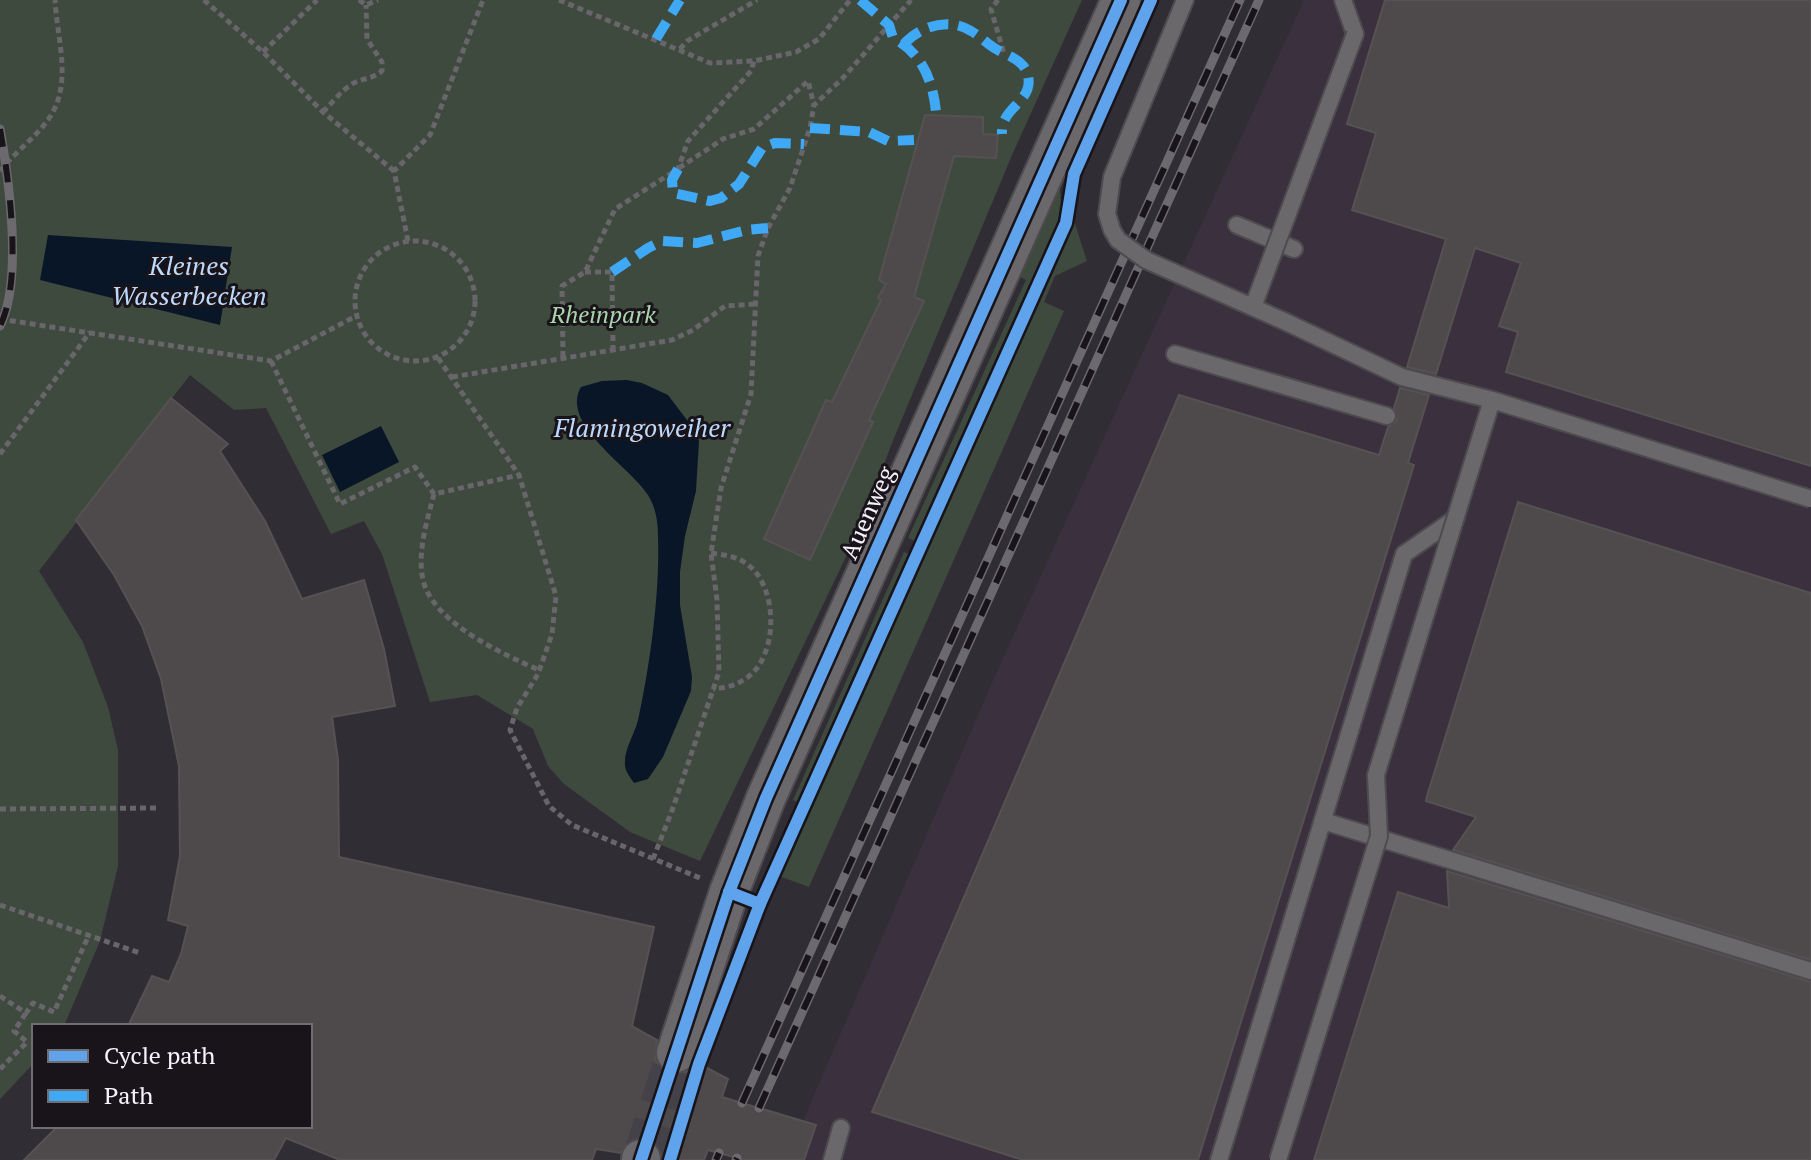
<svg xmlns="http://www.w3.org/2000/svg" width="1811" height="1160" viewBox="0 0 1811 1160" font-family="'PT Serif',serif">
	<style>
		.commercial { fill: #3b303e }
		.green { fill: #3f4a3f }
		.water { fill: #091628 }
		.building { fill: #4e4a4b; stroke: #565253; stroke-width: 2 }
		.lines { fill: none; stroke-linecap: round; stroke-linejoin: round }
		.tertiary-tunnel { stroke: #454148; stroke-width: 38; stroke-dasharray: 38 19; stroke-linecap: butt }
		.service-casing { stroke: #4e4b50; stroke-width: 20 }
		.tertiary-casing { stroke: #4e4b50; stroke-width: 42 }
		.path { stroke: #68656b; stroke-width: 5; stroke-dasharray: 6 4; stroke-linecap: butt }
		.service { stroke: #6b686c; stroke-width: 16 }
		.tertiary { stroke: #6b686c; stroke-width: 38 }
		.rail-casing { stroke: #6c696f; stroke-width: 9 }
		.rail { stroke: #18141a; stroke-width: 6; stroke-dasharray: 18; stroke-linecap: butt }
		.service-bridge-casing { stroke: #4e4b50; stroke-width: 20; stroke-linecap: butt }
		.service-bridge { stroke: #6b686c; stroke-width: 16 }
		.quiet { stroke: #3fa9f5; stroke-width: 10; stroke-dasharray: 20 10; stroke-linecap: butt }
		.cycleway-casing { stroke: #18141a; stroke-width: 17 }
		.cycleway { stroke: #60a3ed; stroke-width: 12 }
		.labels { text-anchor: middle; stroke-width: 6; stroke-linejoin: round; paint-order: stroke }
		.park-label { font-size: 24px; font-style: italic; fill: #abd6ac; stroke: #18141a }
		.street-label { font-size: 24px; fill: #f7f2fa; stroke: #18141a }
		.water-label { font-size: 26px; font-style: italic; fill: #bddafe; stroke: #18141a }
	</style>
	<rect width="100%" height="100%" fill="#312d34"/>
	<path class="commercial" d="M1304,0h507v1160h-1025l208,-482z"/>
	<g class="green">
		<path d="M0,0h1082l-70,155 -118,283 -38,98 -156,325 -70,-29 -66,-48 -16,-18 -15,-37 -56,-34 -47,7 -48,-148 -18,-33 -33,13 -65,-126 -32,2 -44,-35 -151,196 44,71 25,65 10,43v116l-18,75 -36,85h-30v37l-34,36z"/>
		<path d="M1140,0h5l-85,188 1,18 -4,20 -140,316 -9,-4 118,-258 -10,-5z"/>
		<path d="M1073,218l14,43 -32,15 -11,26 20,9 -255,576 -30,-11z"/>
		<path d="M904,552l7,3 -112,248 -6,-3z"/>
	</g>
	<g class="water">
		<path d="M48,235l184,12 -12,78 -180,-45z"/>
		<path d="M627,380l15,3 26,12 22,29 9,17 -3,50 -11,45 -5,36v33l12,72 -1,14 -28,66 -15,22 -14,4c-5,-7 -10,-13 -9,-22 0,-13 10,-28 13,-41 12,-54 22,-128 20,-183 0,-15 -2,-29 -10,-42 -16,-27 -89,-71 -67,-108l21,-6z"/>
		<path d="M381,426l18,36 -59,30 -18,-37z"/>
	</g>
	<g class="building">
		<path d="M1385,0h426v466l-305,-94 12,-40 -19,-6 22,-63 -46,-15 -39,126 -29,-7 39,-128 -94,-29 24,-77 -29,-9z"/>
		<path d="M925,115l58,2v17l15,1 -2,23 -42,-2 -40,141 10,4 -55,119 4,2 -63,138 -46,-21 62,-139 6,2 49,-102 -3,-2 8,-14 -7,-4z"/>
		<path d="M1400,388l29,7 -21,68 6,2 -216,695h-175l-151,-48 307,-717 200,60 9,-28 9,-7 -3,-12z"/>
		<path d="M171,398l57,46 -8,7 45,70 37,78 62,-19 20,69 11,57 -63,11 6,43 1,97 315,70 -22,99 25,14 -2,18 4,9 9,7h13l9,-4 6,-8 32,17 -6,18 94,28 -12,35h-59l-37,-10 -4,10h-41l-3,-13 -9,-7 -9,-3 -13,3 -8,13 -25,-4 -4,11h-252l-54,-22 -12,22h-250l34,-34h252v-100h-182l24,-50 17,6 12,-28 7,-28 -20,-6 12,-64 -1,-90 -18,-87 -19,-53 -28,-51 -38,-55z"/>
		<path d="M1518,502l293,91v367l-358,-110 23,-33 -50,-16 1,-5z"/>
		<path d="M1447,871l364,111v178h-497l84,-268 51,16z"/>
	</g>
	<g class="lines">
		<path class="tertiary-tunnel" d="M641,1159l35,-106"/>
		<defs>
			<g id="service">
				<path d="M1343,0l12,34"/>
				<path d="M1237,225l57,24"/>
				<path d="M1112,230l-5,-16 5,-37 73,-177"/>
				<path d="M1175,354l212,62"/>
				<path d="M1323,821l488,150"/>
				<path d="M832,1160l9,-32"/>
				<path d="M1219,1160l185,-606 52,-36"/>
			</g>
			<g id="tertiary">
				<path d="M676,1053l53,-161 37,-94 355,-798"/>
				<path d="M641,1160v-1"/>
			</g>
		</defs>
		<use href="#service" class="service-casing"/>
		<use href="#tertiary" class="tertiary-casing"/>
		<g class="path">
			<path d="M204,0l59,52 60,60 71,59"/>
			<path d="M359,0l7,5 12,-5"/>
			<path d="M559,0l151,63 44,-2 42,-9 23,-13 31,-39"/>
			<path d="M998,0l-7,9 13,45"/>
			<path d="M680,49l7,-8 70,-41"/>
			<path d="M263,52l54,-52"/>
			<path d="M323,112c9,-9 18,-21 29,-28 10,-6 21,-5 30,-13v-9l-15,-23 -1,-34"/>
			<path d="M679,168l44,-29 31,-10 54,-48 6,24"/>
			<path d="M0,171c14,-18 34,-32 47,-50 27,-35 10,-81 8,-121"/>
			<circle cx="415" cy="301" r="60"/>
			<path d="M408,241l-14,-70 36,-36 53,-135"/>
			<path d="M585,272h27l1,77"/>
			<path d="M0,319l271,42 85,-45"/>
			<path d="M563,357l-1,-71 23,-14 30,-63 63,-40 10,-28 63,-70 3,-10"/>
			<path d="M438,358l81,117 37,121 -4,38 -14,40 -21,34 -7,22 39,76 23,19 128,53"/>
			<path d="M271,361l69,143 75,-37 19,27 85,-19"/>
			<path d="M452,377l220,-37 21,-10 32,-24 31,-2"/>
			<path d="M0,454l90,-122"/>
			<path d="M434,494c-7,27 -17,58 -11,86 10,43 80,74 116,90"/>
			<path d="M711,553c13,2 25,3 36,11 31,22 32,90 1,113 -10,8 -23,11 -35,12"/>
			<path d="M0,809l158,-1"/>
			<path d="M653,859l20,-51 46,-136 -2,-72 -6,-47 10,-65 30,-94 7,-138 10,-28 22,-40 20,-60 4,-23 28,-26 69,-79"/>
			<path d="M0,905l140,48"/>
			<path d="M0,996l26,17 7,-10 21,9 34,-75"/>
			<path d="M0,1069l27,-27 -13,-11 12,-18"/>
		</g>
		<use href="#service" class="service"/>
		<use href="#tertiary" class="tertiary"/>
		<defs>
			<g id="rail">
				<path d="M0,129c9,51 23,151 0,197"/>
				<path d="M742,1103l498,-1103"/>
				<path d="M759,1108l500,-1108"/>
				<path d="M716,1160l3,-7"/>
				<path d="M736,1160l1,-2"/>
			</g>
		</defs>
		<use href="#rail" class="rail-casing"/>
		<use href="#rail" class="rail"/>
		<defs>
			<g id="service-bridge">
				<path d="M1112,230l6,10 28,20 140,62 116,55 90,23 319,99"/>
				<path d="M1253,307l102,-273"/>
				<path d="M1278,1160l101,-324 -3,-61 116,-375"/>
			</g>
		</defs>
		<use href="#service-bridge" class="service-bridge-casing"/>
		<use href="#service-bridge" class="service-bridge"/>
		<g class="quiet">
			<path d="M860,0l29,25 4,13c29,15 40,43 43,74"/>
			<path d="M656,39l24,-39"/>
			<path d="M904,44c16,-18 45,-27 67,-13 9,5 16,13 25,18 12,7 29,11 32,27 6,26 -28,31 -26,58"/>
			<path d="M810,128l59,4 19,9 26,-1"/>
			<path d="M678,169l-6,11 1,13 37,8 11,-3 18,-14 23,-36 13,-5 29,1"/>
			<path d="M612,272l36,-24 14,-7 35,2 50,-13 21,-2"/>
		</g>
		<defs>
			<g id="cycleway">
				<path d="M729,892l31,12 306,-681 8,-49 77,-174"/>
				<path d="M641,1160l88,-268 37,-94 355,-798"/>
				<path d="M670,1160l29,-96 61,-160"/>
			</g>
		</defs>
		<use href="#cycleway" class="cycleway-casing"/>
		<use href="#cycleway" class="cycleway"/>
	</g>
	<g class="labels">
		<g class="park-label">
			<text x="603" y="323">Rheinpark</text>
		</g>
		<g class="street-label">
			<text transform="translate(868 513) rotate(-66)" y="8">Auenweg</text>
		</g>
		<g class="water-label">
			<text x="189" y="275">Kleines<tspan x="189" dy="30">Wasserbecken</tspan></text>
			<text x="642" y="437">Flamingoweiher</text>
		</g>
	</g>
	<rect x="32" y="1024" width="280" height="104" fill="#18141a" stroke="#716d74" stroke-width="2"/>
	<rect x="48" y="1050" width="40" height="12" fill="#60a3ed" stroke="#716d74" stroke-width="2"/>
	<text x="104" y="1064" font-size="24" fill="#f7f2fa">Cycle path</text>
	<rect x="48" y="1090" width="40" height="12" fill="#3fa9f5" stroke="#716d74" stroke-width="2"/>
	<text x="104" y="1104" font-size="24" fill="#f7f2fa">Path</text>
</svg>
